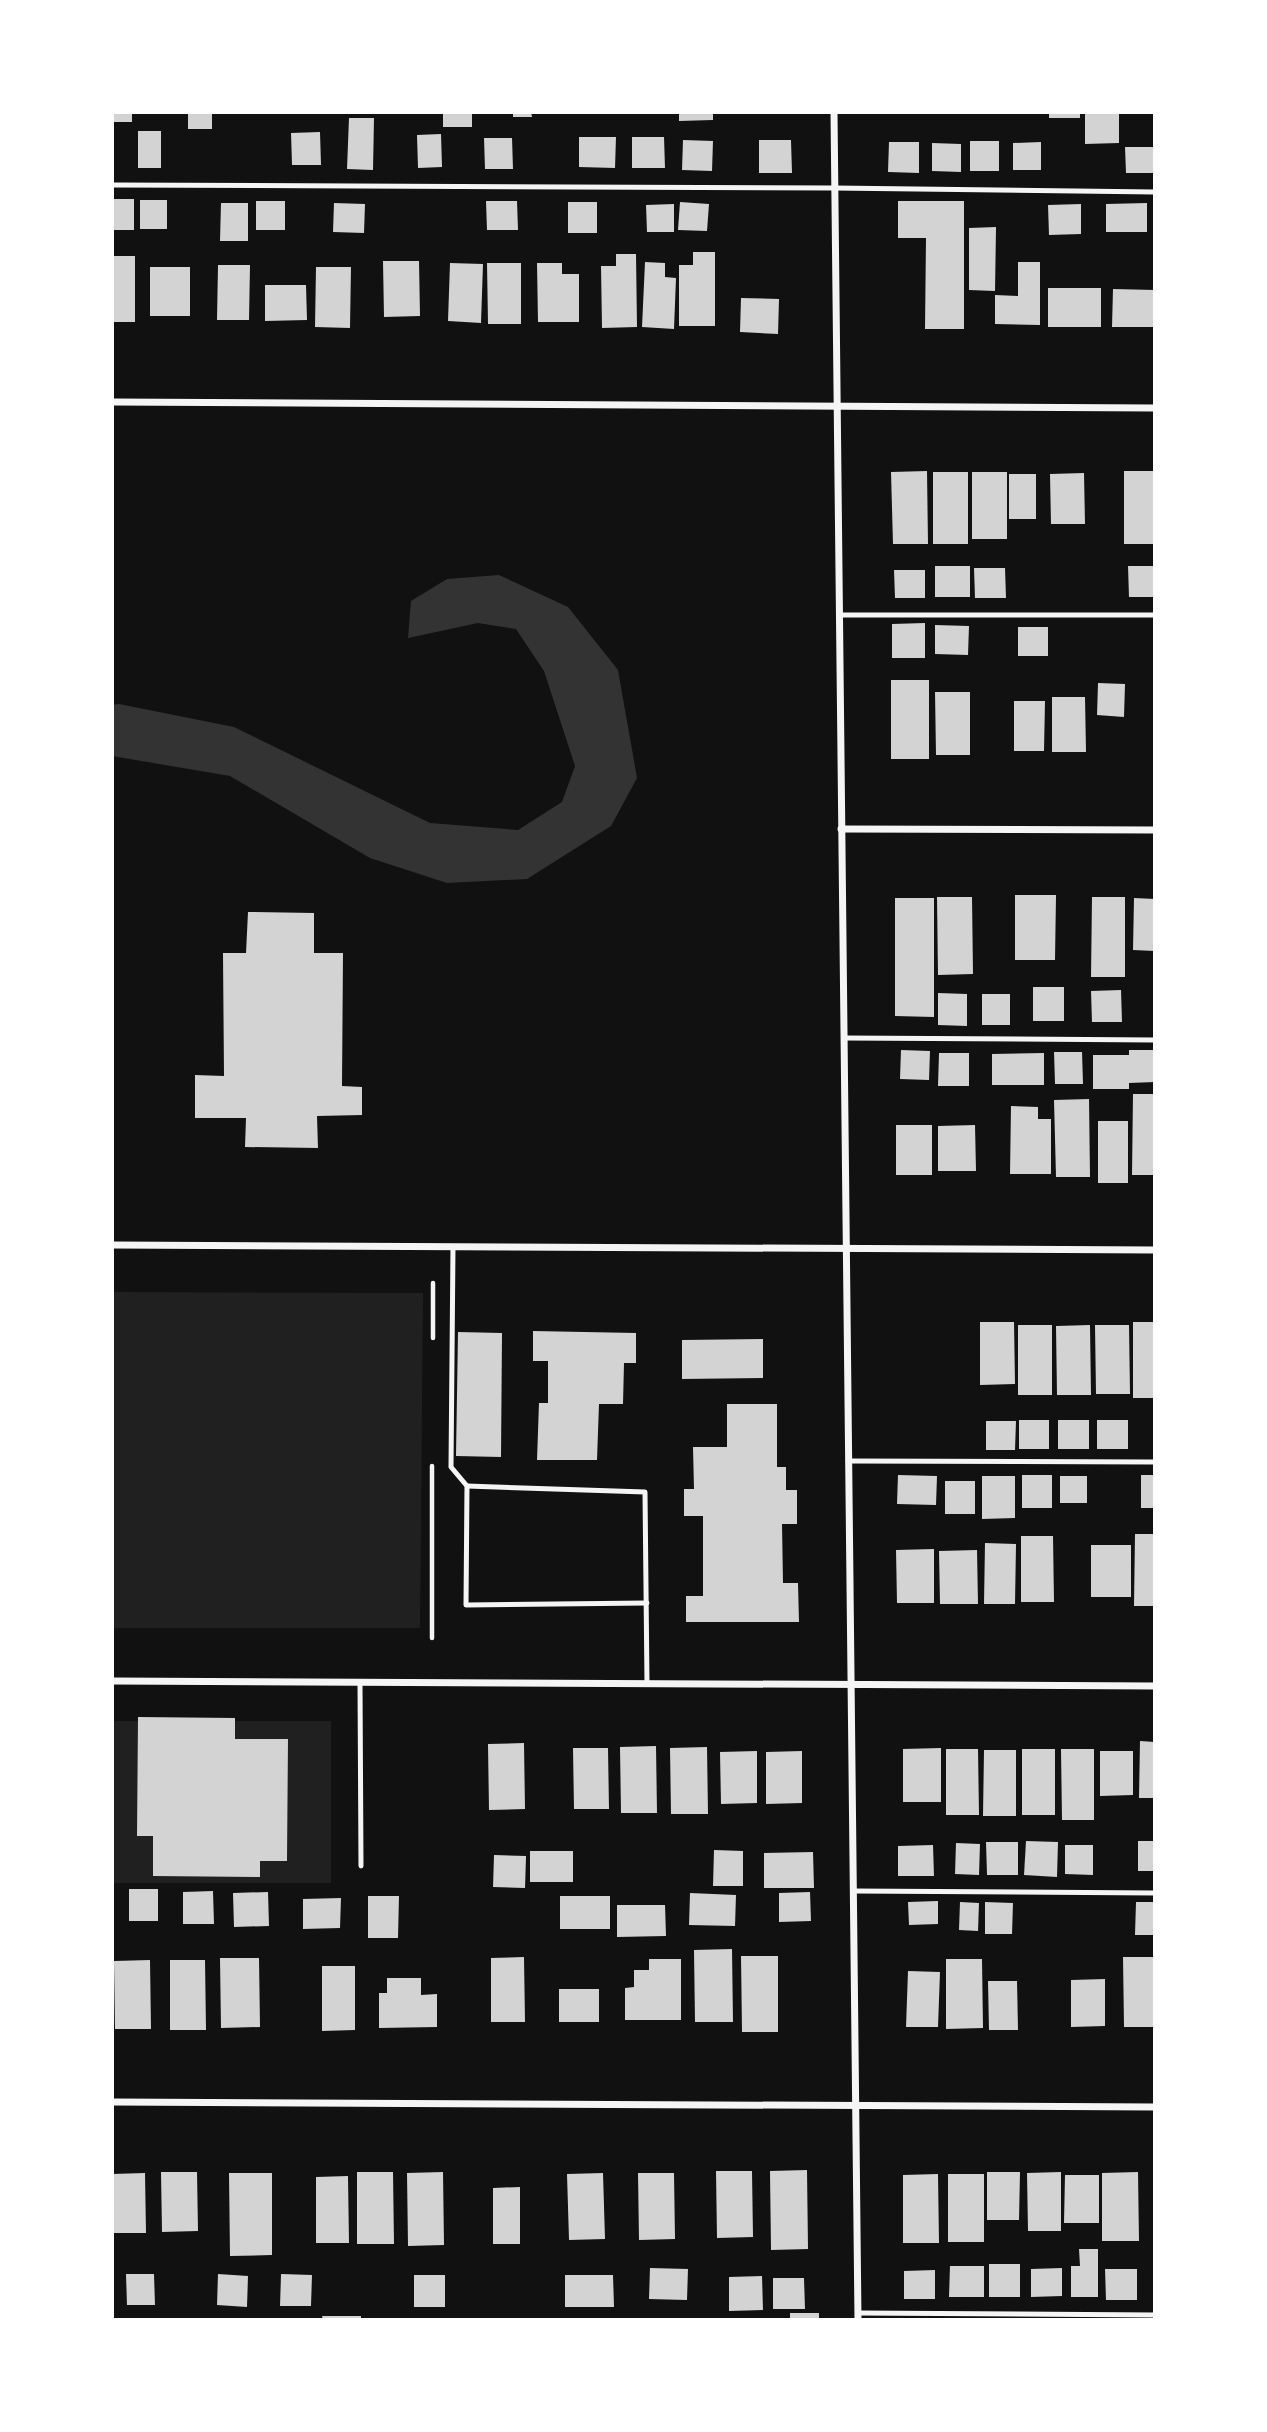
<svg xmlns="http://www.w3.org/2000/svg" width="1267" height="2432" viewBox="0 0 1267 2432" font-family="Roboto,sans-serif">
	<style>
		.green { fill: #202020 }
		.water { fill: #333 }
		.building { fill: #d3d3d3 }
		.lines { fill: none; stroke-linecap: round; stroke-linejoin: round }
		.path { stroke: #f5f5f5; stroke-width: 4.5 }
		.service { stroke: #f5f5f5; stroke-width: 5 }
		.minor { stroke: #f5f5f5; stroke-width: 7 }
	</style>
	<rect width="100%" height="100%" fill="#111"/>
	<g class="green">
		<path d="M112,1292l311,1 -3,335h-308z"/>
		<rect x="112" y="1721" width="219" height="162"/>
	</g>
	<path class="water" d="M499,575l69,32 50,63 19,108 -26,48 -84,53 -80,4 -77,-25 -140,-82 -118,-20v-51l7,-1 115,23 196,96 88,7 44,-28 13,-36 -31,-95 -28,-42 -38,-6 -70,15 3,-37 36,-22z"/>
	<g class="building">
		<rect x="112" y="112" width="20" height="10"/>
		<rect x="188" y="112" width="24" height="17"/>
		<rect x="443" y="112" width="29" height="15"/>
		<path d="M513,112h18l1,5h-19z"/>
		<path d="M679,112h34v8l-34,1z"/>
		<rect x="1049" y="112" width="31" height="6"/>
		<path d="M1085,112h34v31l-34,1z"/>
		<path d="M349,118h25l-1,52 -26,-1z"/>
		<rect x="138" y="131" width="23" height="37"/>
		<path d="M320,132l1,33h-29l-1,-32z"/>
		<path d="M441,134l1,33 -24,1 -1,-33z"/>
		<path d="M579,137h37l-1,31 -36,-1z"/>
		<path d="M632,137h32l1,31h-33z"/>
		<path d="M484,138h28l1,31h-28z"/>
		<path d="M683,140l30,1 -1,30 -30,-1z"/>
		<path d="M759,140h32l1,33h-33z"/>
		<rect x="970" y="141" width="29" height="30"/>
		<path d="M889,142h30v31l-31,-1z"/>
		<path d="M1041,142v28h-28v-27z"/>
		<path d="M932,143l29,1v28l-29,-1z"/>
		<path d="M1125,147h30v26h-29z"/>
		<rect x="112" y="199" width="22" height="31"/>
		<rect x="140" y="200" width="27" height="29"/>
		<rect x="256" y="201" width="29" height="29"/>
		<path d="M486,201h31l1,29h-31z"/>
		<path d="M898,201h66v128h-39l1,-91h-28z"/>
		<rect x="568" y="202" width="29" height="31"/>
		<path d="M680,202l29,2 -2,27 -29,-1z"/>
		<path d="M221,203h27v38h-28z"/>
		<path d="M334,203l31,1 -1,29 -31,-1z"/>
		<path d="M1147,203v29h-41v-28z"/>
		<path d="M674,204v28h-27l-1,-27z"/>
		<path d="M1081,204v30l-32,1 -1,-30z"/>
		<path d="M996,227l-1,64 -26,-1v-62z"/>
		<path d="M693,252h22v74h-36v-61h14z"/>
		<path d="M616,254h20l1,73 -35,1 -1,-62h15z"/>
		<rect x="112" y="256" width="23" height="66"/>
		<path d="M383,261h36l1,55 -36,1z"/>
		<path d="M645,262l20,1v14l11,1 -2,51 -32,-2z"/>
		<path d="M1018,262h22v63l-45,-1v-29l23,1z"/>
		<path d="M450,263l33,1 -2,59 -33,-2z"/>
		<path d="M487,263h34v61h-33z"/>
		<path d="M537,263h25v11h17v48h-41z"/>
		<path d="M218,265h32l-1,55h-32z"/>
		<rect x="150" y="267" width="40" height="49"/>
		<path d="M316,267h35l-1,61 -35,-1z"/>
		<path d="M265,285h41l1,35 -42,1z"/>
		<rect x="1048" y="288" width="53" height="39"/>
		<path d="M1113,289l42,1v37h-43z"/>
		<path d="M741,298l38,1 -1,35 -38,-2z"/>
		<path d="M927,471l1,73h-35l-2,-72z"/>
		<rect x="1124" y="471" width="31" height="73"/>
		<rect x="933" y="472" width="35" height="72"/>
		<rect x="972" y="472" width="35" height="67"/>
		<path d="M1084,473l1,51h-34l-1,-50z"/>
		<rect x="1009" y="474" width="27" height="45"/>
		<rect x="935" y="566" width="35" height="31"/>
		<path d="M1128,566h27v31h-26z"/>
		<path d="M974,568h31l1,30h-31z"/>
		<path d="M894,570h31v28h-30z"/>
		<path d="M925,623v35h-33v-34z"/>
		<path d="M935,625l34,1 -1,29 -33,-1z"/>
		<rect x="1018" y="627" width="30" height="29"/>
		<rect x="891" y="680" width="38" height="79"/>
		<path d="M1098,683l27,1 -1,33 -27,-2z"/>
		<path d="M935,692h35v63h-34z"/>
		<path d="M1052,697h33l1,55h-34z"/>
		<path d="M1014,701h31l-1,50h-30z"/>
		<path d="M1015,895h41l-1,65h-40z"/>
		<path d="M937,897h35l1,77 -35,1z"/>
		<path d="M1092,897h33v80h-34z"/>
		<path d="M895,898h39v119l-39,-1z"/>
		<path d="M1134,898l21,1v52l-22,-1z"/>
		<path d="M248,912l66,1v40h29l-1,133 20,1v28l-45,1 1,32 -73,-1 1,-29h-51v-43l29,1 -1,-123h23z"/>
		<rect x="1033" y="987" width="31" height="34"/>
		<path d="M1121,990l1,32h-30l-1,-31z"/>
		<path d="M938,993l29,1v32l-29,-1z"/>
		<rect x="982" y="994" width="28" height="31"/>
		<path d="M901,1050l29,1 -1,29 -29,-1z"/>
		<path d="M1129,1050h26v32l-26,1v6h-36v-34h36z"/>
		<path d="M1054,1052h28l1,32h-28z"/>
		<path d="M939,1053h30v33h-31z"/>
		<path d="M1044,1053v32h-52v-31z"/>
		<path d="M1133,1094h22v81h-23z"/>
		<path d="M1089,1099l1,78h-34l-2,-77z"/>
		<path d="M1011,1106l27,1v12h13v55h-41z"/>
		<rect x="1098" y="1121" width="30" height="62"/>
		<rect x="896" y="1125" width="36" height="50"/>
		<path d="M975,1125l1,46h-38v-45z"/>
		<path d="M980,1322h34l1,62 -35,1z"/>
		<rect x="1133" y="1322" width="22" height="76"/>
		<rect x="1018" y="1325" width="34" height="70"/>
		<path d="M1090,1325l1,70h-34l-1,-69z"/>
		<path d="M1095,1325h34l1,69h-34z"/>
		<path d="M533,1331l103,2v30h-12l-1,41h-24l-2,56h-60l2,-57h9v-42h-15z"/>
		<path d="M458,1332l44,1 -1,124 -45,-1z"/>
		<path d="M763,1339v39l-81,1v-39z"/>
		<path d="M727,1404h50v63h9v23h11v34h-15l1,59h15l1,39h-113v-26h17v-80h-19v-27h10l-1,-42h34z"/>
		<rect x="1019" y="1420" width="30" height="29"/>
		<rect x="1058" y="1420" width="31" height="29"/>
		<rect x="1097" y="1420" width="31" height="29"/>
		<path d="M986,1421h30l-1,29h-29z"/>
		<path d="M898,1475l39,1 -1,29 -39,-1z"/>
		<rect x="1022" y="1475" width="30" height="33"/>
		<rect x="1141" y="1475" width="14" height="33"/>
		<path d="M982,1476h33v42l-33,1z"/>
		<rect x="1060" y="1476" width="27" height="27"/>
		<rect x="945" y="1481" width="30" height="33"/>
		<path d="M1135,1534h20v72h-21z"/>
		<path d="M1021,1536h32l1,66h-33z"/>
		<path d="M985,1543l31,1 -1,60h-31z"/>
		<rect x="1091" y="1545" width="40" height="52"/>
		<path d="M934,1549v54h-37l-1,-53z"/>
		<path d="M977,1550l1,54h-38l-1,-53z"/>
		<path d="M138,1717l97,1v21h53l-1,122h-27v16l-107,-1v-40h-16z"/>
		<path d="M1140,1741l15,1v56h-16z"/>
		<path d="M524,1743l1,66 -36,1 -1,-66z"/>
		<path d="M656,1746l1,67h-36l-1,-66z"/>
		<path d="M707,1747l1,67h-37l-1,-66z"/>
		<path d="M573,1748h35l1,61h-35z"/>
		<path d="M941,1748v54h-38v-53z"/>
		<path d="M946,1749h32l1,66h-33z"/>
		<rect x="1022" y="1749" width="33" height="66"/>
		<path d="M1061,1749h33v71h-32z"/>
		<path d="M984,1750h32v66h-33z"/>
		<path d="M757,1751v52l-36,1 -1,-52z"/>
		<path d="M802,1751v52l-36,1v-52z"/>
		<path d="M1100,1751h33v44l-33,1z"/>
		<path d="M1026,1841l32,1 -1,35 -33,-2z"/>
		<rect x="1138" y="1841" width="17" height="30"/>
		<path d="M986,1842h32v33h-31z"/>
		<path d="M956,1843l24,1 -1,31 -24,-1z"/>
		<path d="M933,1845l1,31h-36v-30z"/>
		<path d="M1065,1845h28v30l-28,-1z"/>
		<path d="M714,1850l29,1v35h-30z"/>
		<rect x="530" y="1851" width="43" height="31"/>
		<path d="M813,1852l1,36h-50v-35z"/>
		<path d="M494,1855l32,1 -1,32 -32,-1z"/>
		<rect x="129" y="1889" width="29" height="32"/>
		<path d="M213,1891l1,33h-31v-32z"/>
		<path d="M268,1892l1,34 -35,1 -1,-34z"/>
		<path d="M810,1892l1,29 -32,1v-29z"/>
		<path d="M690,1893l46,2 -1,31 -46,-1z"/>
		<path d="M368,1896h31l-1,42h-30z"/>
		<rect x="560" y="1896" width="50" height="33"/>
		<path d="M341,1898l-1,30 -37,1v-30z"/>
		<path d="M938,1901v23l-29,1 -1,-23z"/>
		<path d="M960,1902l19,1 -1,28 -19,-1z"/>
		<path d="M985,1902l28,1 -1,31h-27z"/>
		<path d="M1136,1902h19v33h-20z"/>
		<path d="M617,1905h48l1,31 -49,1z"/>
		<path d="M732,1949l1,73h-38l-1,-72z"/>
		<path d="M741,1956h37v76h-36z"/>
		<path d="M524,1957l1,65h-34v-64z"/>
		<path d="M1123,1957h32v70h-31z"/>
		<path d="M220,1958h39l1,69 -39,1z"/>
		<path d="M649,1959h32v61h-56v-32l9,-1v-17h15z"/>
		<path d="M946,1959h36l1,69 -37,1z"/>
		<path d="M150,1960l1,69h-36l-1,-68z"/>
		<path d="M170,1960h35l1,70h-36z"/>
		<path d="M322,1966h33v64l-33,1z"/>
		<path d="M908,1971l32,1 -2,55h-32z"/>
		<path d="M387,1978h34v17l16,-1v33l-58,1v-35h8z"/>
		<path d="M1105,1979v47l-34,1v-47z"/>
		<path d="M988,1981h29l1,49h-29z"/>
		<rect x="559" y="1989" width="40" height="33"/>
		<path d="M807,2170l1,79 -37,1 -1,-79z"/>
		<path d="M716,2171h36l1,66 -36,1z"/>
		<path d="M161,2172h36l1,59 -36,1z"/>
		<path d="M357,2172h36l1,72h-37z"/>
		<path d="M443,2172l1,73 -36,1 -1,-73z"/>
		<path d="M987,2172h33l-1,48h-32z"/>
		<path d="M1061,2172v59h-33l-1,-58z"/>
		<path d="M1138,2172l1,69h-37v-68z"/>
		<path d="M145,2173l1,60h-34v-59z"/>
		<path d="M229,2173h43v82l-42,1z"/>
		<path d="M603,2173l2,66 -36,1 -2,-66z"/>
		<path d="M638,2173h36l1,66 -36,1z"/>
		<path d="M938,2174l1,69h-36v-68z"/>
		<rect x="948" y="2174" width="36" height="68"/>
		<path d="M1065,2175h34v48h-35z"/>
		<path d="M348,2176l1,67h-33v-66z"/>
		<path d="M520,2187v57h-27v-56z"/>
		<path d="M1079,2249h19v48h-27v-31h9z"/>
		<rect x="989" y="2264" width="31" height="33"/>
		<path d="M950,2266h34v31h-35z"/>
		<path d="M650,2268l38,1 -1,31 -38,-1z"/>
		<path d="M1062,2268v28l-31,1v-28z"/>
		<path d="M1105,2269h32v31h-31z"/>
		<path d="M935,2270v29h-31v-28z"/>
		<path d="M126,2274h28l1,31h-28z"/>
		<path d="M218,2274l30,2 -1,31 -30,-2z"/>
		<path d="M281,2274l31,1 -1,31h-31z"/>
		<rect x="414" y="2275" width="31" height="32"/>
		<path d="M565,2275h48l1,32h-49z"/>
		<path d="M762,2276l1,34 -34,1v-34z"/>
		<path d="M773,2278h31l1,31h-32z"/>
		<rect x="790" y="2313" width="29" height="7"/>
		<path d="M322,2316h39v4h-38z"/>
	</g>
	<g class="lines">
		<g class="path">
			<path d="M433,1338v-55"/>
			<path d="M432,1638v-172"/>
		</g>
		<g class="service">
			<path d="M112,185l722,3 321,4"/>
			<path d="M839,615h316"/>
			<path d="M844,1038l311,2"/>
			<path d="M453,1247l-2,220 16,19 -1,119 181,-2"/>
			<path d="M848,1461l307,1"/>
			<path d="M467,1486l178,6 2,191"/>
			<path d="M360,1682l1,184"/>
			<path d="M853,1891l302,2"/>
			<path d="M858,2313l297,2"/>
		</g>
		<g class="minor">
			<path d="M834,112l24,2208"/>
			<path d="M112,402l1043,6"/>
			<path d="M841,829l314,1"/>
			<path d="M112,1245l1043,5"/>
			<path d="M112,1681l1043,5"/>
			<path d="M112,2102l1043,5"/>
		</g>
	</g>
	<rect width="1267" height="2432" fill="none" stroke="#ffffff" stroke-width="228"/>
</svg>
